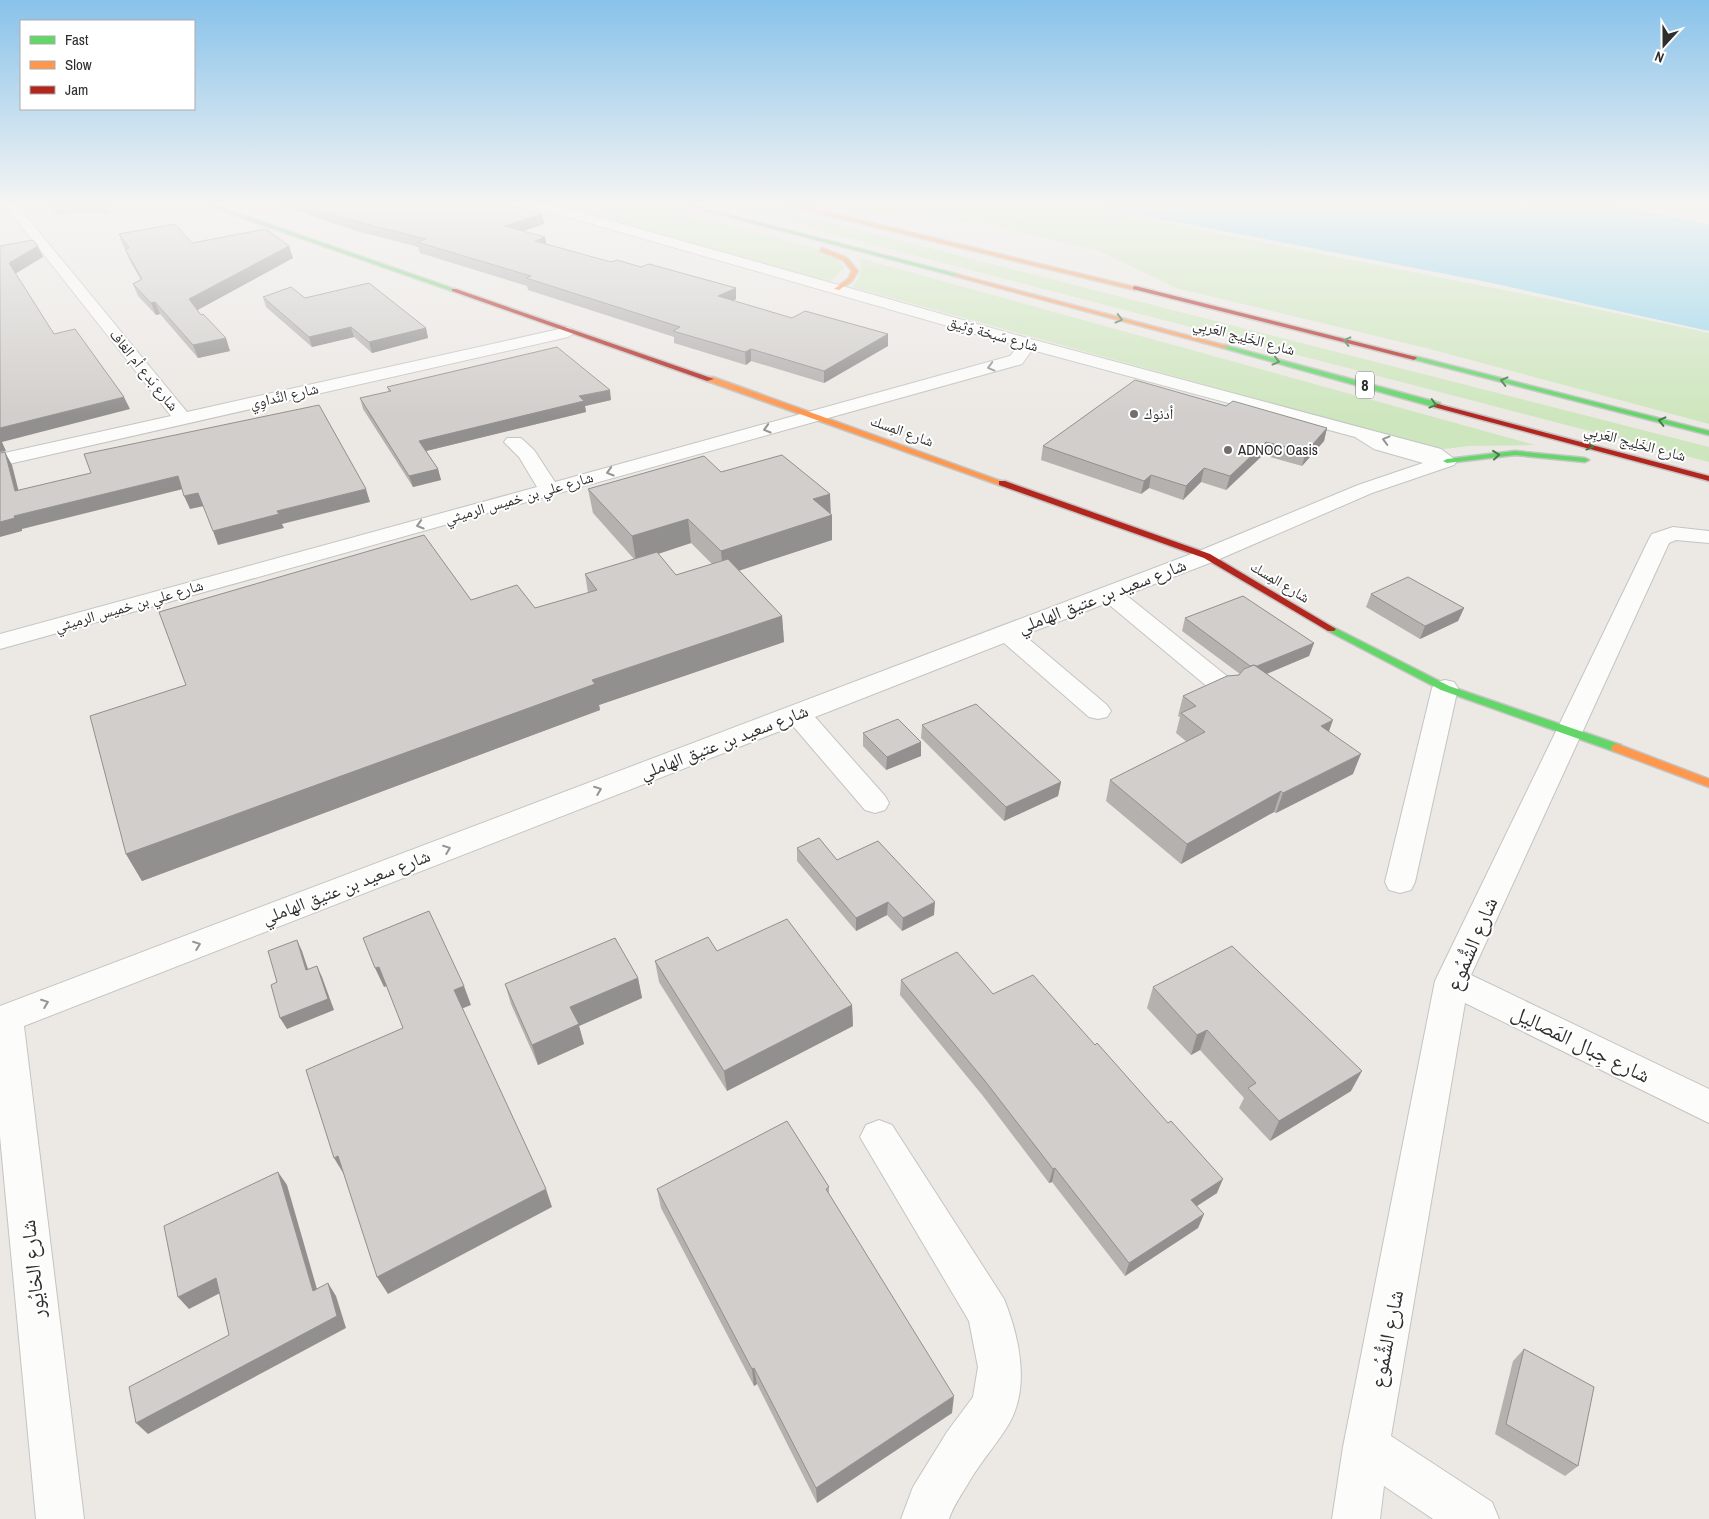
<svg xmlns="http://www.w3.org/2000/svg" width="1709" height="1519" viewBox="0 0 1709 1519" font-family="'Archivo Narrow','Noto Naskh Arabic',sans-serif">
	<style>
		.green { fill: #cee6be }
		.water { fill: #99d6ec }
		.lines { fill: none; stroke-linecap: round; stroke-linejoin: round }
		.street-casing { stroke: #c5c4c5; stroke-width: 2 }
		.fast-casing { stroke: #c5c4c5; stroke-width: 3 }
		.slow-casing { stroke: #c5c4c5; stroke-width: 3 }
		.jam-casing { stroke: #c5c4c5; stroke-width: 3 }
		.street { fill: #fcfcfb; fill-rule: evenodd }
		.fast { fill: #63d668; fill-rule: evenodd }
		.slow { fill: #ff974d; fill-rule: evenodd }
		.jam { fill: #b3261e; fill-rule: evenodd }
		.wall { fill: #b4b1af; fill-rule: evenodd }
		.shaded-wall { fill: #92908e }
		.building { fill: #d1cecb; stroke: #92908e }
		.oneway { stroke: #467a48 }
		.oneway2 { stroke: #959594 }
		.poi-dot { fill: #706f6e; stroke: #fff; stroke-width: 2 }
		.labels { text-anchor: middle; stroke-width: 4; stroke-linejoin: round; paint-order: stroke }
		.far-street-label { font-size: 15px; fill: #2e2e2e; stroke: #fff }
		.far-poi-label { font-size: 15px; fill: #2e2e2e; stroke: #fff; text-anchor: start }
		.shield { fill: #fff; stroke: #6d6d6d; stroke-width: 1 }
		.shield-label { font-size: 16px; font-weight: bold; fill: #2e2e2e }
		.street-label { font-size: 18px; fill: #2e2e2e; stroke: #fff }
		.near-street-label { font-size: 21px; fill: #2e2e2e; stroke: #fff }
	</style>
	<rect width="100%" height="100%" fill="#ece8e4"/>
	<g class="green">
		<path d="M556,204h93l165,44 25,12 5,8 -15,15z"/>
		<path d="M717,204h40l952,243v15z"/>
		<path d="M837,204h232l475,94 165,35v91l-283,-76 -250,-60 -79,-38 -116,-27 -89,-6z"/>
		<path d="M859,258l676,187 -66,1 -25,3 -14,-2 -578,-160c9,-9 10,-17 7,-29z"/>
	</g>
	<path class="water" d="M1083,204h523l103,20v107l-222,-49z"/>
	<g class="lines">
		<defs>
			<g id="street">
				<path d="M4,204h12l171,208 381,-85 8,5 -8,5 -568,129v-12l171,-38z"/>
				<path d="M532,204h19l476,134 414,111 16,12 -3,4 -82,28 -157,68 -89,34 107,86 4,6 -4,6 -9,2 -9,-2 -108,-90 -83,32 83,70 4,6 -4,6 -9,2 -9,-2 -85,-74 -189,74 70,79 4,7 -4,7 -10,3 -10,-3 -72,-84 -769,300 60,493h-48l-36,-383v-130l1199,-455 159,-66 65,-22 -49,-14 -19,-12 -323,-87 -10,14 -1022,285v-15l537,-147 -18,-30 -15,-15 3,-4h14l13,12 21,32 455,-126 5,-6 -1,-5 -481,-138z"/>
				<path d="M1673,527l36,4v12l-33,-3 -7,3 -198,432 238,114v34l-244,-120 -74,433 101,66 7,17h-66l-49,-33 -4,33h-48l11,-72 92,-466 214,-442 3,-5z"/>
				<path d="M1445,680l9,2 4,6 -43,194 -4,8 -11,3 -11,-3 -4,-8 47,-194 4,-6z"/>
				<path d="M879,1120l13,5 112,174c15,37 26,86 6,123 -12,21 -29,39 -41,60 -7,12 -16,24 -20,37h-48l12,-32 34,-55 26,-35 5,-30 -9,-46 -109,-184 6,-12z"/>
			</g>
			<g id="fast">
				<path d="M203,204h7l247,86 -5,1z"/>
				<path d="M681,204h6l273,71 -5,1z"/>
				<path d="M1225,345l215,58 1,2 -7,2 -211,-59 -1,-1z"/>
				<path d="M1414,356l295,75v4l-297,-76v-2z"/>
				<path d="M1515,451l70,7 4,2 -4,2 -70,-7 -68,8 -4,-2 4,-2z"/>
				<path d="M1331,626l118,60 172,59 2,3 -6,4 -4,-1 -172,-61 -113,-59 -2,-2 2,-2z"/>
			</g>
			<g id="slow">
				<path d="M787,204h7l344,84 -3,2 -346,-84z"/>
				<path d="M822,248l25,10 11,13 -6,10 -13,9 -5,-1 14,-10 4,-8 -9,-11 -23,-9z"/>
				<path d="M955,274l272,72 1,1 -5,1 -268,-72z"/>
				<path d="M707,377h6l293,106 -1,2h-6l-292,-104z"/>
				<path d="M1617,744l92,35v8l-96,-36 -2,-3 2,-3z"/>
			</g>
			<g id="jam">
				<path d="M1135,286l281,71 1,1 -3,2 -281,-71v-2z"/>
				<path d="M452,289h4l258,90 -7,2 -255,-90z"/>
				<path d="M1434,403l275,73v5l-275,-74z"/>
				<path d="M999,481h6l205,73 126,75 -2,2h-6l-124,-73 -205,-73z"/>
			</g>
		</defs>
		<use href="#street" class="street-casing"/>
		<use href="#fast" class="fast-casing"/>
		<use href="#slow" class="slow-casing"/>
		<use href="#jam" class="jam-casing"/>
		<use href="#street" class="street"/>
		<use href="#fast" class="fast"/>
		<use href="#slow" class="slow"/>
		<use href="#jam" class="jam"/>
	</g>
	<g class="wall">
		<path d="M48,204h59l4,9 -56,1z"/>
		<path d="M275,204h232l35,10 2,10 -21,7 22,6 1,7 190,55 -3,2 59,17 96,16v12l-64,37 -73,-22 -5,4 -72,-22v-6l-146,-47 -1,-4 -107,-33 -2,-6 -61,-16z"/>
		<path d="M119,234l73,9 97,3 4,12 -96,52 33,41 -32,7 -38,-44 -4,1 -18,-19 -5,-12 8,-4 -11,-19 -5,-12h1l-3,-3z"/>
		<path d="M263,297l163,31 2,10 -56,15 -18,-16 -42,10 -46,-40z"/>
		<path d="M387,387l224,13 -26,6 1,6 -160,39 12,18 3,11 -28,7 -50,-78 -3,-11 29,-6z"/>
		<path d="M1226,406l101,22 -3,13 -22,25 -39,-11 -37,35 -25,-8 -18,18 -34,-12 -8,6 -100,-34 2,-14z"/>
		<path d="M721,472l110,42 1,26 -93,30 43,46 2,26 -185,63 1,5 -458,171 -16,-27 60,-169 285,-85 64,8 53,-15 -3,-19 49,-15 -41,-46 -5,-24zM691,543l21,21 -36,11 -18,-21z"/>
		<path d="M1371,594l93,14 -6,13 -38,18 -54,-32z"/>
		<path d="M1185,618l129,25 -5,13 -42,18 62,57 24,43 -77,39 -2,-1 -93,52 -75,-63 4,-21 77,-38 -11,-9 4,-16 -2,-1 5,-20 57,-22 -58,-43z"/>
		<path d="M922,725l139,57 -3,14 -54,25 -83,-83z"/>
		<path d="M863,733l58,9v14l-35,14 -23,-24z"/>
		<path d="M797,848l40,12 97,55 -32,16 -15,-16 -31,16 -59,-70z"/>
		<path d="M717,951l135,54 1,21 -126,65 -68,-109 -4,-21z"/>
		<path d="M638,978l4,20 -63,28 5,18 -46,21 -27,-61 -6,-20z"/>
		<path d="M901,980l92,14 224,199 -20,13 7,8 -6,14 -73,48 -73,-94 -3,1 -66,-87 -83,-101z"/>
		<path d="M1153,987l198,104 -81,50 -31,-33 5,-10 -44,-48 -9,5 -44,-47z"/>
		<path d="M829,1187v7l123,219 -135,90 -60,-119 -3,2 -93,-178 -4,-19z"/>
		<path d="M1524,1349l54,117 -13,10 -70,-42 18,-73z"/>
	</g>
	<g class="shaded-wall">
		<path d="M542,214l2,10 -38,13 -2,-11z"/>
		<path d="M545,237l2,11 -12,-7z"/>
		<path d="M38,246l5,11 -28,17 -6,-11z"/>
		<path d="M289,246l4,12 -99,54 -5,-13z"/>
		<path d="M736,288v11l-17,9 -1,-12z"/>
		<path d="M155,302l5,12 -4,1 -5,-12z"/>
		<path d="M351,327l3,10 -42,10 -3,-10z"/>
		<path d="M426,328l2,10 -56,15 -3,-11z"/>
		<path d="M888,334v12l-64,37v-12z"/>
		<path d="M226,338l4,13 -32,7 -5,-13z"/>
		<path d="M751,349v12l-5,4 -1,-13z"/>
		<path d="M610,390l1,10 -26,6 1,6 -164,40 -3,-11 160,-45z"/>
		<path d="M124,397l6,12 -128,33 4,9 -6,1v-24z"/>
		<path d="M1327,428l-3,13 -22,25 4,-14z"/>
		<path d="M1266,442l-3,13 -37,35 4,-14z"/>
		<path d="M5,452l7,13 10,39 -7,-13z"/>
		<path d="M1204,468l-3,14 -18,18 3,-14z"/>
		<path d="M438,469l3,11 -28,7 -4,-11z"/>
		<path d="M1151,475l-2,13 -8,6 3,-13z"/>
		<path d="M178,476l5,13 -161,40v2l-22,6v-15l14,-6z"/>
		<path d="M366,489l4,13 -88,22 2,4 -66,17 -5,-14 64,-20z"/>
		<path d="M198,493l6,13 -14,3 -6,-13z"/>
		<path d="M830,494l1,22 1,-1v25l-109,36 -2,-25 92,-52z"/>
		<path d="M688,519l3,24 -55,18 -4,-25z"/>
		<path d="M1464,608l-6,13 -38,18 5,-13z"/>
		<path d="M782,616l2,26 -185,63 1,5 -458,171 -16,-27 466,-174z"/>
		<path d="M1314,643l-5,13 -60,25 4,-13z"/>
		<path d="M1333,720l-7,20 -5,-14z"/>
		<path d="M921,742v14l-35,14 1,-13z"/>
		<path d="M1361,754l-8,20 -77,39 7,-20z"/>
		<path d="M1061,782l-3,14 -54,25 2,-14z"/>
		<path d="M1281,791l-7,21 -93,52 6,-20z"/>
		<path d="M888,902l-1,13 -31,16v-13z"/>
		<path d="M935,902l-1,13 -32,16 1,-13z"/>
		<path d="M297,940l5,11 10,30 -6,-11z"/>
		<path d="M317,966l5,11 12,33 -47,19 -7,-11z"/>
		<path d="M379,967l8,19 -3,1 -9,-19z"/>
		<path d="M638,978l4,20 -63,28 5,18 -46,21 -6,-20 38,-38z"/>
		<path d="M464,986l7,19 -10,4 -7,-19z"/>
		<path d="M852,1005l1,21 -126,65 -3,-20z"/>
		<path d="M1207,1030l-7,20 -9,5 6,-20z"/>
		<path d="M1362,1071l-11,20 -81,50 9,-20z"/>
		<path d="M338,1156l7,20 -11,-18z"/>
		<path d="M1055,1168l-3,14 -3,1 4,-14z"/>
		<path d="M278,1172l9,13 34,118 -8,-12z"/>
		<path d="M1223,1179l-6,14 -31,20 5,-13z"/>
		<path d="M546,1189l6,18 -164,87 -11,-17z"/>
		<path d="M1204,1214l-6,14 -73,48 4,-13z"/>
		<path d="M216,1278l10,12 -37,19 -11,-12z"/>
		<path d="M328,1283l8,13 10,32 -198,106 -12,-11z"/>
		<path d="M754,1368l3,16 -3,2 -2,-17z"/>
		<path d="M954,1396l-2,17 -135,90 -1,-15z"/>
	</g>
	<g class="building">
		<path d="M302,204h205l35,10 -38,12 41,11 -10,4 76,21 6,-2 24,7 8,-3 87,24 -18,8 74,22 13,-7 83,23 -64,37 -73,-22 -6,3 -72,-21 7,-4 -154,-49 5,-2 -114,-34 9,-3 -72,-18z"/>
		<path d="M175,224l17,19 74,-14 23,17 -100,53 12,16 2,-1 23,24 -33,7 -38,-43 -4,1 -18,-19 9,-5 -17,-30 4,-1 -10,-14z"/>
		<path d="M33,240l5,6 -29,17 45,71 21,-5 49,68 -124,31v-182z"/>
		<path d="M369,283l57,45 -57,14 -18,-15 -42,10 -46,-40 28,-10 14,11z"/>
		<path d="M557,347l53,43 -31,6 5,5 -165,40 19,28 -29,7 -49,-78 31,-7 -4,-4z"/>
		<path d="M1135,380l91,26 7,-5 94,27 -21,24 -40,-10 -36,34 -26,-8 -18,18 -35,-11 -7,6 -101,-35z"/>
		<path d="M319,405l47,84 -89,22 2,3 -66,17 -15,-38 -14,3 -6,-20 -164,40 1,2 -15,4v-69l5,-1 10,39 76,-18 -7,-19z"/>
		<path d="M782,455l48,39 -17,5 19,16 -111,36 -33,-32 -56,17 -44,-47 116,-33 17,16z"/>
		<path d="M424,535l47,65 46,-15 18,23 62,-18 -12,-16 72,-22 19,23 52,-16 54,57 -190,64 3,4 -469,170 -36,-138 96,-31 -27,-73z"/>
		<path d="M1408,577l56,31 -39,18 -54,-32z"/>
		<path d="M1243,596l71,47 -57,23 -3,-1 -4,1 -65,-48z"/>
		<path d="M1254,665l79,55 -12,6 40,28 -78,39 -2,-2 -94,53 -77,-64 95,-48 -24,-19 15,-7 -13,-10 44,-20 12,-1 5,-6z"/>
		<path d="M976,704l85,78 -55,25 -84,-82z"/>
		<path d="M898,719l23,23 -34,15 -24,-24z"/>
		<path d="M819,838l18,22 41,-19 57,61 -32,16 -15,-16 -32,16 -59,-70z"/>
		<path d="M429,911l35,75 -10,4 92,199 -169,88 -39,-121 -4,2 -28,-88 97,-42 -24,-61 -4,1 -12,-30z"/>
		<path d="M787,919l65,86 -128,66 -69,-110 53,-24 9,14z"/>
		<path d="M615,938l23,40 -68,29 9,17 -47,21 -27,-61z"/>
		<path d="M297,940l9,30 11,-4 11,33 -48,19 -9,-33 6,-3 -9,-31z"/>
		<path d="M1232,946l130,125 -83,50 -31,-33 8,-5 -49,-53 -10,5 -44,-48z"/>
		<path d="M957,952l36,42 40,-19 62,70 2,-2 71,80 3,-2 52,58 -32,21 13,14 -75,49 -74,-95 -2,1 -68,-88 -84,-101z"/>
		<path d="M787,1121l42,66 -3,2 128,207 -138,92 -62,-120 -2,1 -95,-180z"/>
		<path d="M278,1172l35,119 15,-8 9,33 -201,107 -7,-36 100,-52 -13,-57 -38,19 -14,-71z"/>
		<path d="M1524,1349l70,38 -16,79 -72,-42z"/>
	</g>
	<defs><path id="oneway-chevron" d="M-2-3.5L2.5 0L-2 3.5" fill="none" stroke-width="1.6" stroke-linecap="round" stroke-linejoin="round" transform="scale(1.25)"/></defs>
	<g class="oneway">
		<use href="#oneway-chevron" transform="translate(1119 319) rotate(15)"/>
		<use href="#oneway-chevron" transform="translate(1347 341) rotate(-166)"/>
		<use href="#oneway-chevron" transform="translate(1276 361) rotate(15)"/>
		<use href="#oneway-chevron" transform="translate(1504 381) rotate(-166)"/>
		<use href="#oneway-chevron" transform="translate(1433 404) rotate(15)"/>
		<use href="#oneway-chevron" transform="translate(1662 421) rotate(-166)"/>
		<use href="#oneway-chevron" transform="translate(1590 446) rotate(15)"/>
		<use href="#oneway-chevron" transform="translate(1496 455) rotate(-6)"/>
	</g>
	<g class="oneway2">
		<use href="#oneway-chevron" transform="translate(991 367) rotate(165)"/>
		<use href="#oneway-chevron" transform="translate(767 429) rotate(164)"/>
		<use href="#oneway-chevron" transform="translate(1386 440) rotate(-165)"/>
		<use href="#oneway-chevron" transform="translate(610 472) rotate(164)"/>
		<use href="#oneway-chevron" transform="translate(420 525) rotate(164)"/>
		<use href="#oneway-chevron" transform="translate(598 790) rotate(-21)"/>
		<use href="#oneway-chevron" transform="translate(447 849) rotate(-21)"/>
		<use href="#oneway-chevron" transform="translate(197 945) rotate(-21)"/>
		<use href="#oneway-chevron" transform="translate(45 1003) rotate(-21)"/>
	</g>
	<linearGradient id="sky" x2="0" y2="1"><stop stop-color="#88c2ea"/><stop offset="0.49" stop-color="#f6f5f3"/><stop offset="1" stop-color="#f6f5f3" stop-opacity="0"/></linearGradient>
	<rect width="1709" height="416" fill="url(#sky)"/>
	<g class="poi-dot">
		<circle cx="1134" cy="414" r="5"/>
		<circle cx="1228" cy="450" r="5"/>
	</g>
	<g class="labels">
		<g class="far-street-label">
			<text transform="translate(993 334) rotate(16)" y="5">شارع سَبخة وَثِيق</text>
			<text transform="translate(1244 337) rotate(15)" y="5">شارع الخَلِيج العَربِي</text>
			<text transform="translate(144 370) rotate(51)" y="5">شارع بَدع أم الغاف</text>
			<text transform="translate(284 396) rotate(-13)" y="5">شارع النَّداوِي</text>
			<text transform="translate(902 431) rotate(20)" y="5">شارع المِسك</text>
			<text transform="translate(1635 443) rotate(15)" y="5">شارع الخَلِيج العَربِي</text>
			<text transform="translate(519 498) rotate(-16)" y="5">شارع علي بن خميس الرميثي</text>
			<text transform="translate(1280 582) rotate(31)" y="5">شارع المِسك</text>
			<text transform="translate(129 606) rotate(-16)" y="5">شارع علي بن خميس الرميثي</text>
		</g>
		<g class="far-poi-label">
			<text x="1144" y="419">أدنوك</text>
			<text x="1238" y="455">ADNOC Oasis</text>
		</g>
		<rect class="shield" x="1356" y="371.5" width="18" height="27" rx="4"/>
		<g class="shield-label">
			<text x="1365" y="391">8</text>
		</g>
		<g class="street-label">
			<text transform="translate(1102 596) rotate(-21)" y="6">شارع سعيد بن عتيق الهاملي</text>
			<text transform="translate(724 742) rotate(-21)" y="6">شارع سعيد بن عتيق الهاملي</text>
			<text transform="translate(346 887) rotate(-21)" y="6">شارع سعيد بن عتيق الهاملي</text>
		</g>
		<g class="near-street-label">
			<text transform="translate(1472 944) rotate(-67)" y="7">شارع الشُّمُوع</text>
			<text transform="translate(1581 1044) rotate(26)" y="7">شارع جِبال المَصالِيل</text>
			<text transform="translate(33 1269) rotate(-96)" y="7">شارع الخايُور</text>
			<text transform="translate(1387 1339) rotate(-79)" y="7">شارع الشُّمُوع</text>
		</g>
	</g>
	<rect x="20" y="20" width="175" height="90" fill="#ffffff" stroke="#ababab"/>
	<rect x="30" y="36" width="25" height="8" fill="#63d668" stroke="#ababab"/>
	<text x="65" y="45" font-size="15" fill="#2e2e2e">Fast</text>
	<rect x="30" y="61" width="25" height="8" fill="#ff974d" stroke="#ababab"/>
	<text x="65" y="70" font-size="15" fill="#2e2e2e">Slow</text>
	<rect x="30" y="86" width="25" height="8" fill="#b3261e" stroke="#ababab"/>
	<text x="65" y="95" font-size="15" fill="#2e2e2e">Jam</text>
	<g transform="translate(1664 45) rotate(201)" stroke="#ffffff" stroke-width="4" paint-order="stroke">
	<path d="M0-4L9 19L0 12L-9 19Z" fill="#2e2e2e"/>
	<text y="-8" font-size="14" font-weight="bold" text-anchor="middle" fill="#2e2e2e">N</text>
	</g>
</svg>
